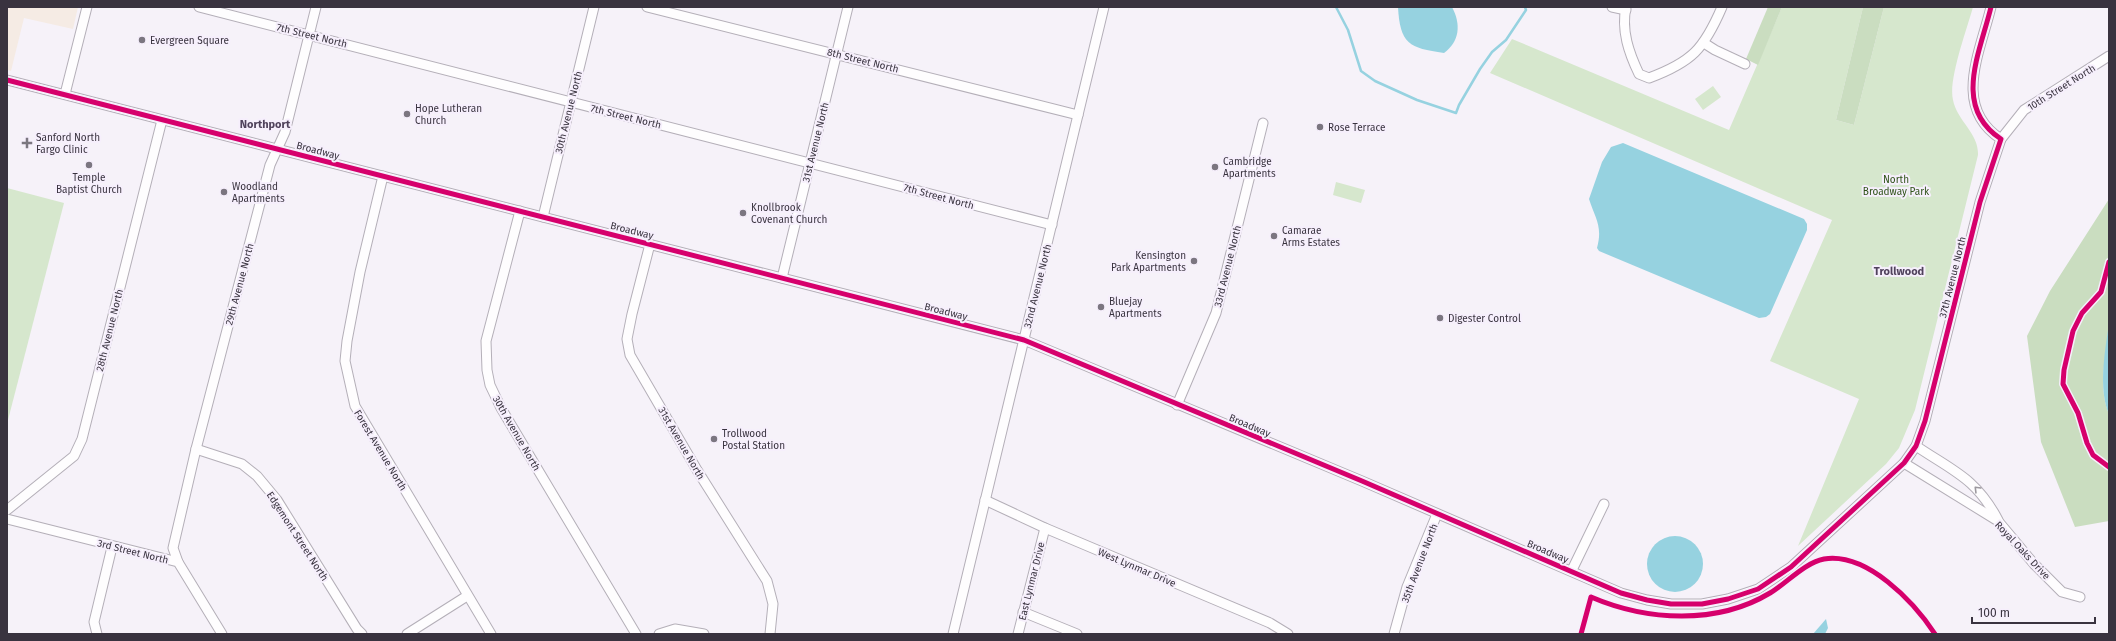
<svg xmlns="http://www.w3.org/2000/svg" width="2116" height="641" viewBox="0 0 2116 641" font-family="'Fira Sans',sans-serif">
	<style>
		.commercial { fill: #f5ebe4 }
		.green { fill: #d6e7cd }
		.forest { fill: #caddc0 }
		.water { fill: #96d2e0 }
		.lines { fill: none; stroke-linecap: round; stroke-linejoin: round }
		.stream { stroke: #96d2e0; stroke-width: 2.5 }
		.minor-casing { stroke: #b4afb8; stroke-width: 11 }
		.minor { stroke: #fefdfe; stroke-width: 9 }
		.cycleway-casing { stroke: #f6effc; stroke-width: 8 }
		.cycleway { stroke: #d6006c; stroke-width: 5 }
		.oneway { stroke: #9c989e }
		.poi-dot { fill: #7b7680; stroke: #f6effc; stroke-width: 1.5 }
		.labels { text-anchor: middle; stroke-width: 4; stroke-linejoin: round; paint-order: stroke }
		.street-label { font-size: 10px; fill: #39333f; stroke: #f6effc }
		.poi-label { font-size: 10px; fill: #39333f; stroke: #f6effc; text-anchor: start }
		.park-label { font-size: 10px; fill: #2e5117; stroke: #f6effc }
		.neighbourhood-label { font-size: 11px; font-weight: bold; fill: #50425c; stroke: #f6effc }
	</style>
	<rect width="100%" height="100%" fill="#f6f2f9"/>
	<path class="commercial" d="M7,7h71l-5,22 -49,-11 -13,53 -4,-1z"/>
	<g class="green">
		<path d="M1782,7h81l-27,113 18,5 30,-118h89c-6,22 -25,73 -20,93 4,21 26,33 25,55l-63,255 -16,38 -13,16 -88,82 61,-147 -89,-38 62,-141 -342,-147 22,-34 217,91z"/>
		<path d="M1713,86l8,11 -18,13 -8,-11z"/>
		<path d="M1336,182l29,8 -4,13 -28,-8z"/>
		<path d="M7,188l57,15 -56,217h-1z"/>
	</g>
	<g class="forest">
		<path d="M1768,7h14l-24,58 -12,-6z"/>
		<path d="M1863,7h21l-30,118 -18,-5z"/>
		<path d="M2109,199c0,41 3,83 0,125 -2,28 -12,62 0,90v107l-34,6 -34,-85 -14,-106 23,-45z"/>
	</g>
	<g class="water">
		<path d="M1398,7h54c9,17 8,34 -8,46 -35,-5 -44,-9 -46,-46z"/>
		<path d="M1623,143l181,76 3,5v6l-37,84 -4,3 -7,1 -160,-67 -2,-3c6,-22 -2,-30 -8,-49l13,-37 9,-15z"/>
		<path d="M2109,324v90c-11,-25 -4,-64 0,-90z"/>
		<circle cx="1675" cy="564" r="28"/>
		<path d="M1826,619l2,9 -3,6h-12z"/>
	</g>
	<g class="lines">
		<path class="stream" d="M1336,7l12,23 13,41 14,10 42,19 39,13 3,-8 21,-36 12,-17 14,-12 20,-30 -1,-3"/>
		<defs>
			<g id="minor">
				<path d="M199,7l853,218"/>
				<path d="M647,7l431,108"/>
				<path d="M1612,7l14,3"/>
				<path d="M1626,7c-5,24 3,46 13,67l10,4c43,-16 55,-29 73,-71"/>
				<path d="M1704,43l11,7 30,14"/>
				<path d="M7,80l1017,260 338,141 259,112 26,7 24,4h31l26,-5 30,-10 33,-22 113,-104 12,-17 9,-25 55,-219 21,-63c-49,-32 -21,-86 -10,-132"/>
				<path d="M65,94l22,-87"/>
				<path d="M2001,139l23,-29 85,-54"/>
				<path d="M383,176l-23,96 -13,69 -2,20 10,45 136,228"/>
				<path d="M520,211l-34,130 1,29 3,15 11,23 135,226"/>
				<path d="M543,217l51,-210"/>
				<path d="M650,244l-18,70 -5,25 3,16 67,115 70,111 6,23 -3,30"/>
				<path d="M782,278l66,-271"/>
				<path d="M1177,405l39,-92 47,-190"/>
				<path d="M1916,446c37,25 60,32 82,74"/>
				<path d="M196,449l46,15 15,12 20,24 80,129 5,5"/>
				<path d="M1904,463l94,58 36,43 28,28 18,5"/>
				<path d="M985,500l60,28 225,95 18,11"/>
				<path d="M7,510l67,-54 8,-17 80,-319"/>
				<path d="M7,519l171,43 44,72"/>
				<path d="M178,562l-5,-14 23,-99 74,-284 15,-33 31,-125"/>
				<path d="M1572,570l32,-66"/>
				<path d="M1023,612l54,22"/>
				<path d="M97,634l-3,-12 18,-75"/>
				<path d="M407,634l60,-38"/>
				<path d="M659,634l16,-5 29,5"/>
				<path d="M953,634l151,-627"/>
				<path d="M1018,634l27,-106"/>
				<path d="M1394,634l13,-47 30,-73"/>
			</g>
		</defs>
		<use href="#minor" class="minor-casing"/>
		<use href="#minor" class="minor"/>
		<defs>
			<g id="cycleway">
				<path d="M7,80l1017,260 338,141 259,112 26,7 24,4h31l26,-5 30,-10 33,-22 113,-104 12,-17 9,-25 55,-219 21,-63c-49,-32 -21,-86 -10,-132"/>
				<path d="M2109,262l-8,30 -19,21 -9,18 -9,39 -1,14 15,29 9,30 6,12 16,12"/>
				<path d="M1581,634l10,-37c56,24 126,28 179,-4 17,-10 34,-30 54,-34 43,-7 90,43 111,75"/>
			</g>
		</defs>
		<use href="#cycleway" class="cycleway-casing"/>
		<use href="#cycleway" class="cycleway"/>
	</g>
	<defs><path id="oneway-chevron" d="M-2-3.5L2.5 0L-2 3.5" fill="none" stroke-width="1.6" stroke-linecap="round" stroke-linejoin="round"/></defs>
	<use class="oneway" href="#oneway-chevron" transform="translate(1977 489) rotate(-135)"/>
	<g class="poi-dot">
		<circle cx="142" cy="40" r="4"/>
		<circle cx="407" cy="114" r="4"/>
		<circle cx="1320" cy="127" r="4"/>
		<path d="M25 137h4v4h4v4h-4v4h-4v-4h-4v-4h4z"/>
		<circle cx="89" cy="165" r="4"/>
		<circle cx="1215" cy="167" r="4"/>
		<circle cx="224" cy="192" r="4"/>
		<circle cx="743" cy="213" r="4"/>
		<circle cx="1274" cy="236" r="4"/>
		<circle cx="1194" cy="261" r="4"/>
		<circle cx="1101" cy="307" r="4"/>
		<circle cx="1440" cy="318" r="4"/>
		<circle cx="714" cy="439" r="4"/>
	</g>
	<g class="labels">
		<g class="street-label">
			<text transform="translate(312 35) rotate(14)" y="4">7th Street North</text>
			<text transform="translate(863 60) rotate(14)" y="4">8th Street North</text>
			<text transform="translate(2061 87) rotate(-32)" y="4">10th Street North</text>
			<text transform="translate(568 112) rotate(-76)" y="4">30th Avenue North</text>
			<text transform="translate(626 116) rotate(14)" y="4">7th Street North</text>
			<text transform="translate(815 142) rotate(-76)" y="4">31st Avenue North</text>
			<text transform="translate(318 150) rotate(15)" y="4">Broadway</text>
			<text transform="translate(939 196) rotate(15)" y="4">7th Street North</text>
			<text transform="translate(632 230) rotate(14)" y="4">Broadway</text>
			<text transform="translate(1227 266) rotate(-76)" y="4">33rd Avenue North</text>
			<text transform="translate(1952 277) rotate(-76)" y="4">37th Avenue North</text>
			<text transform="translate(239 284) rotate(-75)" y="4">29th Avenue North</text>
			<text transform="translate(1037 286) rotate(-76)" y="4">32nd Avenue North</text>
			<text transform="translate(946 311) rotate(14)" y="4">Broadway</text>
			<text transform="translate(109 330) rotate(-76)" y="4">28th Avenue North</text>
			<text transform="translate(1250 425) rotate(23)" y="4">Broadway</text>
			<text transform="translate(517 433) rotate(60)" y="4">30th Avenue North</text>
			<text transform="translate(682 443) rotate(60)" y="4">31st Avenue North</text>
			<text transform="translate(381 450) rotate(59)" y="4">Forest Avenue North</text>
			<text transform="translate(298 536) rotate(57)" y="4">Edgemont Street North</text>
			<text transform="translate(2023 550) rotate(47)" y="4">Royal Oaks Drive</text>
			<text transform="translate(133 551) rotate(14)" y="4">3rd Street North</text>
			<text transform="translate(1548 551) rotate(23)" y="4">Broadway</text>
			<text transform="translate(1419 563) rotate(-69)" y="4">35th Avenue North</text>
			<text transform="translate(1137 567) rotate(23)" y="4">West Lynmar Drive</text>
			<text transform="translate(1031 581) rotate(-76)" y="4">East Lynmar Drive</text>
		</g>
		<g class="poi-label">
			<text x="150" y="44">Evergreen Square</text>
			<text x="415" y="112">Hope Lutheran<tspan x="415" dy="12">Church</tspan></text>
			<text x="1328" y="131">Rose Terrace</text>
			<text x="36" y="141">Sanford North<tspan x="36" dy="12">Fargo Clinic</tspan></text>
			<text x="1223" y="165">Cambridge<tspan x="1223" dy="12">Apartments</tspan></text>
			<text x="89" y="181" text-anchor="middle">Temple<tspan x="89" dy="12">Baptist Church</tspan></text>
			<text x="232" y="190">Woodland<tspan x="232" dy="12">Apartments</tspan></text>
			<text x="751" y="211">Knollbrook<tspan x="751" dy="12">Covenant Church</tspan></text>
			<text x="1282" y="234">Camarae<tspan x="1282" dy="12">Arms Estates</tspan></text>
			<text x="1186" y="259" text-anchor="end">Kensington<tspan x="1186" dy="12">Park Apartments</tspan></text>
			<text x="1109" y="305">Bluejay<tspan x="1109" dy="12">Apartments</tspan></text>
			<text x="1448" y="322">Digester Control</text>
			<text x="722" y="437">Trollwood<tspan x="722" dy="12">Postal Station</tspan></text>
		</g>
		<g class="park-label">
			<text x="1896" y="183">North<tspan x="1896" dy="12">Broadway Park</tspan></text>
		</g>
		<g class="neighbourhood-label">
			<text x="265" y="128">Northport</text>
			<text x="1899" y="275">Trollwood</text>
		</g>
	</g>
	<rect width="2116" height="641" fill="none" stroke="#39333f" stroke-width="16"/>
	<path d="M1972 617v6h123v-6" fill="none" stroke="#39333f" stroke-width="2"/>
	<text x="1978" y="617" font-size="12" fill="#39333f" stroke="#f6effc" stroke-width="3" paint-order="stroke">100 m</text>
</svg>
